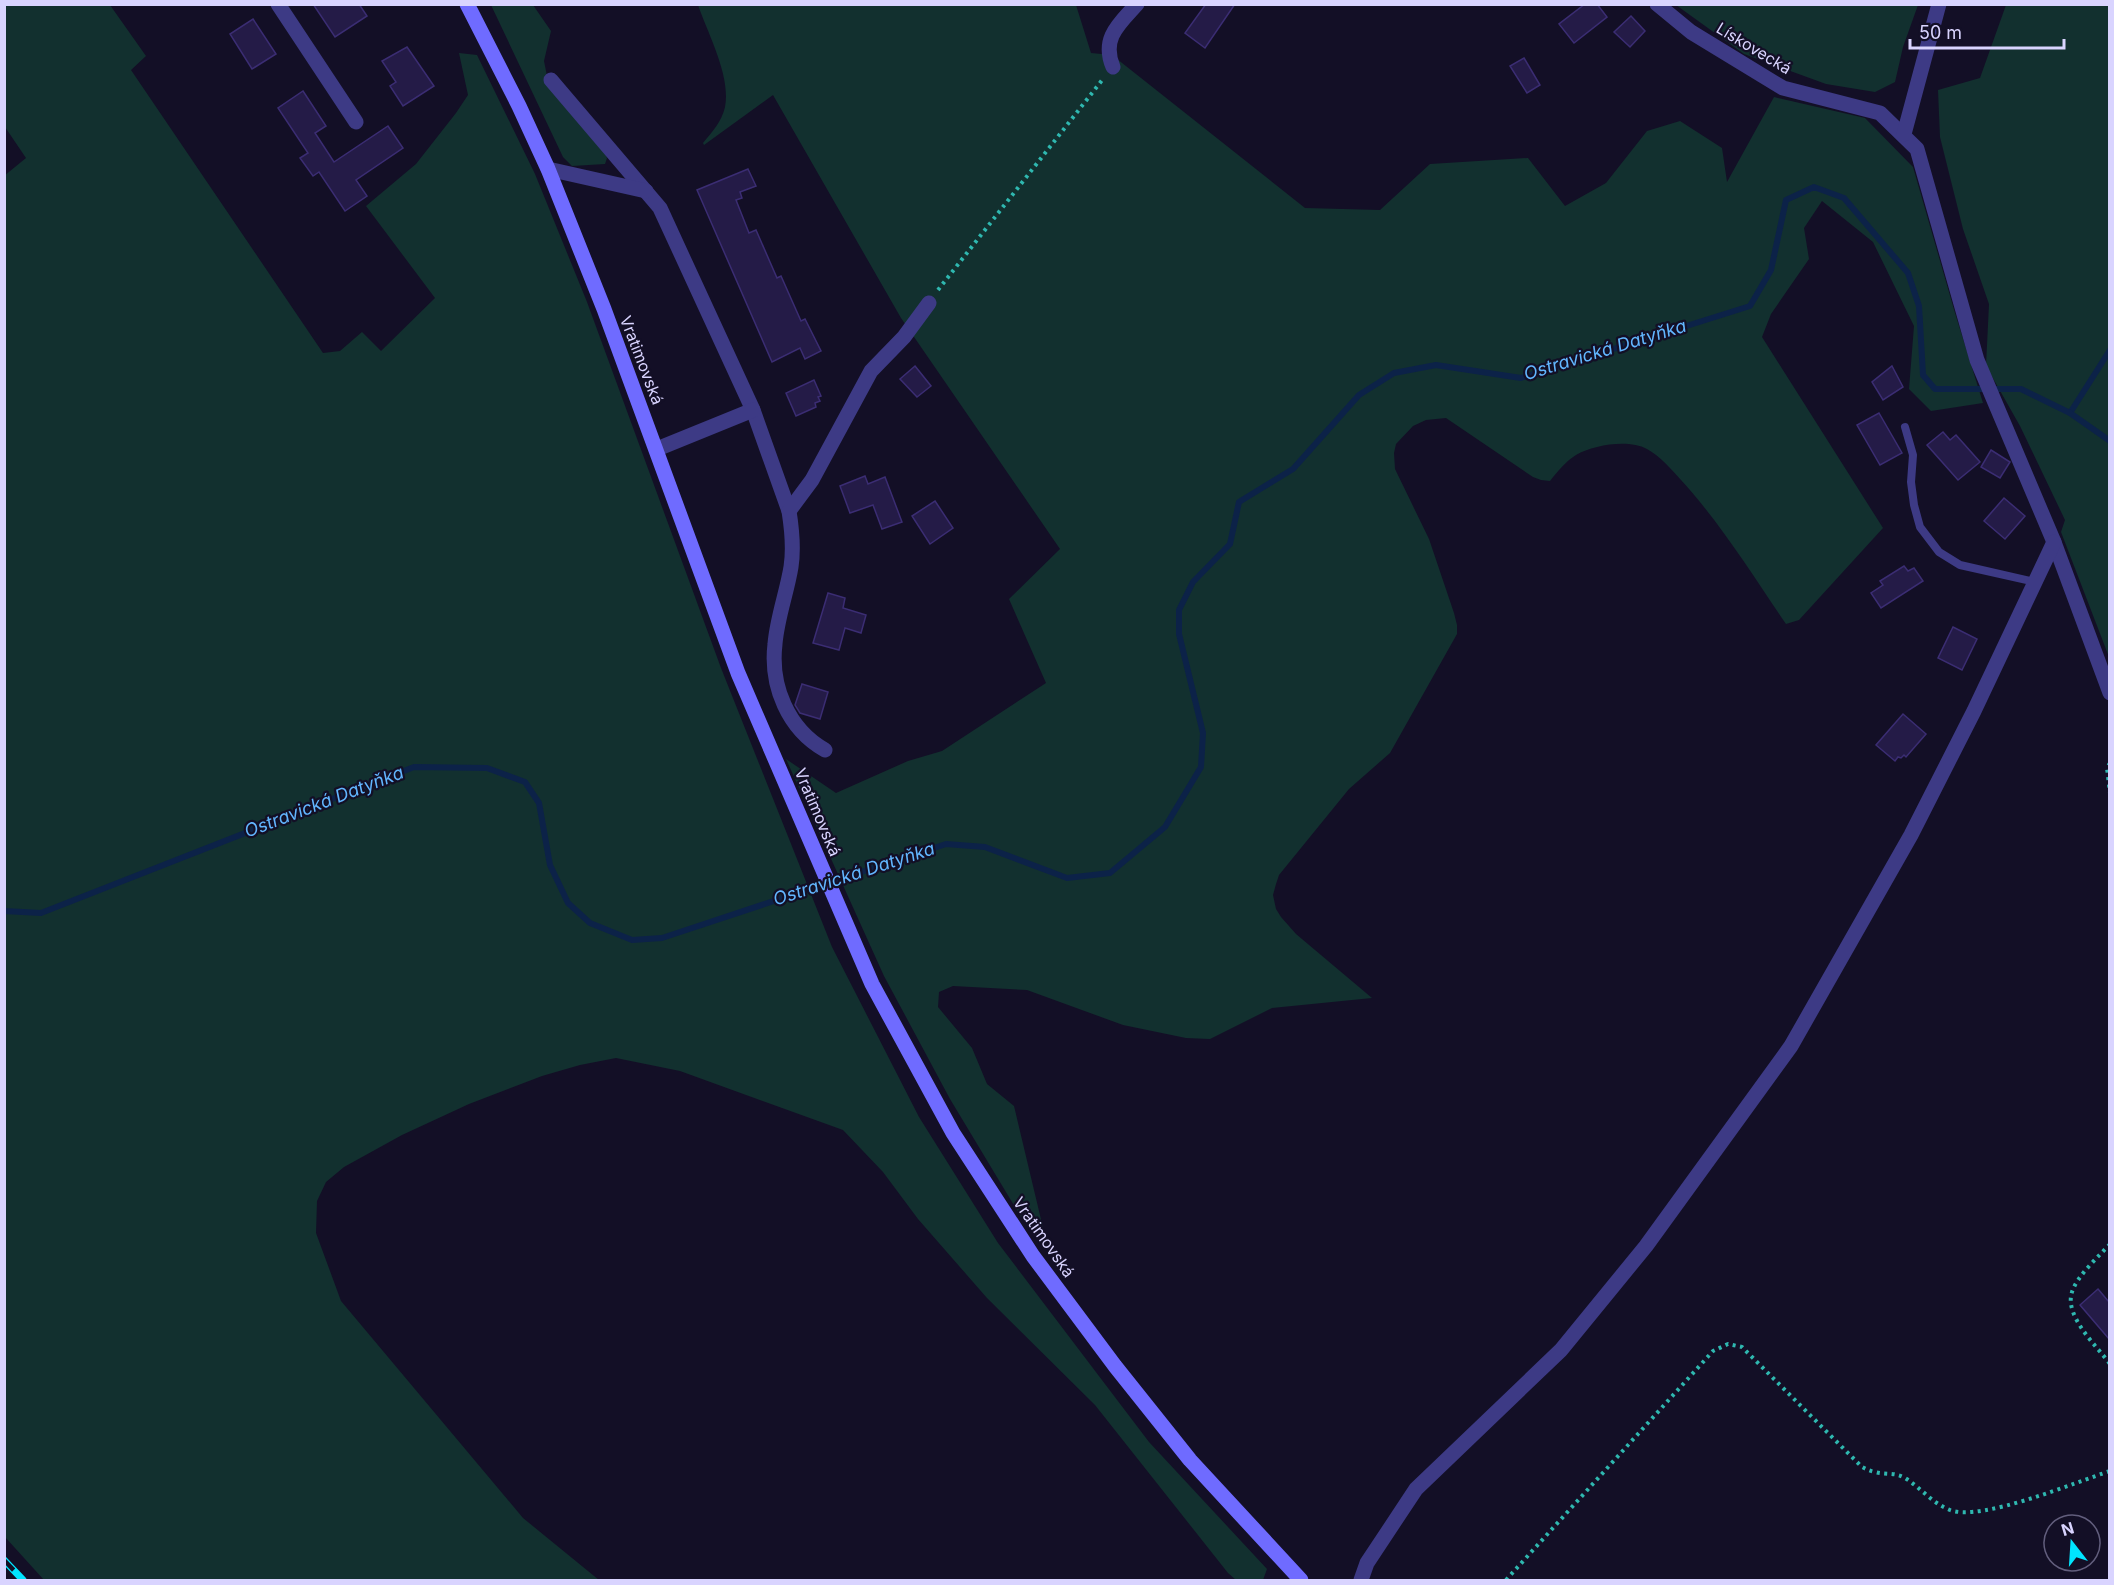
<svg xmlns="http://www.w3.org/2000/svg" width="2114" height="1585" viewBox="0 0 2114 1585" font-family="Inter,sans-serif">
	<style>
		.green { fill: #12302f }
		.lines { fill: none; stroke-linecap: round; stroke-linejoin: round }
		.stream { stroke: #0c2248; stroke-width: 6 }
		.building { fill: #241b47; stroke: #3b2d73; stroke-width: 1.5 }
		.path { stroke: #2fb8b0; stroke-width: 4; stroke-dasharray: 3 4.5; stroke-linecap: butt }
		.lane { stroke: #3d3a85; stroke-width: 8 }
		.street { stroke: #3d3a85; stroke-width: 15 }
		.secondary { stroke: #6f6bff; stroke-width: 15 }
		.rail-casing { stroke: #00e5ff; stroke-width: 7 }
		.rail { stroke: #130f26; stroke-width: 4.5; stroke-dasharray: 14; stroke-linecap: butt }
		.labels { text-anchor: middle; stroke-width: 4.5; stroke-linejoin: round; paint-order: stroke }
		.street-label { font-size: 16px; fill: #d9d4ff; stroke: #130f26 }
		.water-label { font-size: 18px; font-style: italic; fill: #62b6ff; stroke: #130f26 }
	</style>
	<rect width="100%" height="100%" fill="#130f26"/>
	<g class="green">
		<path d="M5,4l105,1 36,51 -15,14 192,283 17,-2 22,-19 19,19 54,-53 -69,-92 50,-42 40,-51 12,-18 -9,-42 18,2 58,119 52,128 134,366 111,279 87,170 79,126 151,199 118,127 -4,11h-27l-8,-7 -133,-168 -108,-107 -69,-79 -35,-47 -40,-42 -163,-59 -64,-13 -36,7 -38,11 -73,28 -67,31 -58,32 -18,15 -9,19 -1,32 25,68 182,217 76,62h-555l-39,-43 -1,-1361 22,-18 -21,-31z"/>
		<path d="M491,5h42l18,26 -7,30 3,15 56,72 4,10 -2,6 -33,2 -9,-9z"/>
		<path d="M698,5h378l15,48 21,2 193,153 75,2 50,-46 98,-6 37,48 41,-23 41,-52 33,-10 42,27 5,34 47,-85 91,21 48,49 42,146 28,90 -52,8 -22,-22 5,-63 -41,-84 -51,-41 -18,27 5,31 -38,55 -9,23 121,191 -84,92 -13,4c-34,-50 -65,-100 -105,-144 -10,-11 -21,-24 -34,-31 -19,-10 -53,-4 -71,6 -11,7 -18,16 -26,26l-9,-1 -8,-3 -87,-59 -20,2 -13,6 -17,18 -2,9 1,16 34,70 25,74 3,12v9l-67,119 -41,36 -70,86 -3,9 -3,11 3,14 5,8 15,17 76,64 -100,10 -62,31 -24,-1 -63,-13 -96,-35 -74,-4 -14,6 -1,15 34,41 15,36 27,22 30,126 -23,-15 -71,-118 -66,-123 -98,-217 50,34 72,-32 34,-10 104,-68 -37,-84 51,-50 -159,-231 -128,-223 -69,50 -1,-2c9,-11 19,-22 22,-36 6,-31 -17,-73 -27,-102z"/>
		<path d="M1676,5h242l-15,42 -8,35 -20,10 -49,-8 -82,-30z"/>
		<path d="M2006,5h103v652l-48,-125 4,-12 -45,-94 -34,-60 3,-62 -26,-75 -23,-92 -2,-47 42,-12z"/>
	</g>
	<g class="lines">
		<g class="stream">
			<path d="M2070,413l40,-63"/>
			<path d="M4,911l37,2 373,-146 73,1 38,14 14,21 11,62 18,38 22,20 42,17 30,-2 284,-94 39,3 82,31 43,-5 55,-46 36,-60 2,-34 -24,-99v-24l14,-28 37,-38 9,-42 54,-33 66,-74 35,-22 42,-8 85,13 229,-72 21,-36 15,-70 28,-13 30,11 64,75 11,33 4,69 12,14h86l49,24 40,28"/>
		</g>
	</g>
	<g class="building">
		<path d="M313,4h46l8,12 -32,21z"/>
		<path d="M1206,4h29l-30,44 -20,-15z"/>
		<path d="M1585,4h12l10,13 -33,26 -15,-19z"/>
		<path d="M1631,16l14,15 -15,16 -16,-15z"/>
		<path d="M253,19l23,35 -24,15 -22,-35z"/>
		<path d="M407,47l27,39 -31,20 -13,-20 6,-4 -14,-21z"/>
		<path d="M1524,58l16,27 -13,8 -17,-27z"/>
		<path d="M303,91l23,35 -11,7 19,29 54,-36 15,22 -47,32 11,16 -22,15 -26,-39 -6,4 -13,-18 8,-5 -30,-45z"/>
		<path d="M748,169l8,17 -16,6 2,6 -6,2 13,33 7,-3 21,48 4,-2 20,45 4,-2 16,32 -16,8 -5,-11 -28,14 -75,-172z"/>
		<path d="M915,366l16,20 -14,11 -17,-18z"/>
		<path d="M1892,366l11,21 -20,13 -11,-18z"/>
		<path d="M814,380l7,16 -3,1 2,4 -5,2 1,4 -20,9 -10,-23z"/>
		<path d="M1879,413l23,40 -22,12 -23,-40z"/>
		<path d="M1943,432l7,8 6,-5 24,27 -22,18 -31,-35z"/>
		<path d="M1991,450l19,12 -10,16 -19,-11z"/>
		<path d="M865,476l3,8 17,-7 17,45 -20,7 -9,-24 -23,8 -10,-27z"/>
		<path d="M2004,498l21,18 -20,23 -21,-18z"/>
		<path d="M935,501l18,27 -23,16 -18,-28z"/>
		<path d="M1904,566l4,5 6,-3 9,13 -42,27 -10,-15 12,-8 -3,-4z"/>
		<path d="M828,593l17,5 -2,10 23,7 -5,18 -16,-5 -6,22 -26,-7z"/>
		<path d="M1953,627l24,12 -15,31 -24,-12z"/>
		<path d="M802,684l26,8 -8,27 -20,-6 -5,-8z"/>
		<path d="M1903,714l23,20 -20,23 -2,-2 -3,3 -3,-1 -3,4 -19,-16z"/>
		<path d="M2098,1289l11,13v37l-29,-34z"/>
	</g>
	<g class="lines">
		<g class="path">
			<path d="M938,290l165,-211"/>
			<path d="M2110,763l-3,5 3,25"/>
			<path d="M2110,1244c-11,12 -33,32 -38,48 -8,24 24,53 38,72"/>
			<path d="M1506,1580l207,-229 15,-7 14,3 120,120c4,2 8,4 13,5 11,3 20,0 30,6 16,10 27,25 45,32 31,12 126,-28 160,-39"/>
		</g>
		<path class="lane" d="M1905,427l8,28 -2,27 3,23 6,22 19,25 21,13 75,17"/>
		<g class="street">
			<path d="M278,4l78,118"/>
			<path d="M1657,4l34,28 92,56 97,25 37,36 60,211 77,182 56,151"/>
			<path d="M1113,67c-12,-29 6,-43 24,-63"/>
			<path d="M551,80l109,128 93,202 36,101"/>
			<path d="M1904,134l35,-130"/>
			<path d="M548,169l98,22"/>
			<path d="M657,449l96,-39"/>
			<path d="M825,750c-37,-21 -55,-64 -50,-106 2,-26 12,-52 16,-77 3,-19 1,-37 -2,-56l23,-31 59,-109 33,-34 25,-34"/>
			<path d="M1361,1580l6,-17 49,-74 145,-139 85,-104 145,-200 120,-211 63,-124 80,-169"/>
		</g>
		<path class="secondary" d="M467,4l52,102 29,63 56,140 134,364 134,311 81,149 80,123 82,110 75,94 111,120"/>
		<defs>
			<path id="rail" d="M4,1560l19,20"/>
		</defs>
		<use href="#rail" class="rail-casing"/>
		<use href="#rail" class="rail"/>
	</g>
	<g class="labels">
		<g class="street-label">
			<text transform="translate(1754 48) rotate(31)" y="6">Lískovecká</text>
			<text transform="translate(642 360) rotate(69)" y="6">Vratimovská</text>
			<text transform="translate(818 812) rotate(67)" y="6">Vratimovská</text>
			<text transform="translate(1044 1237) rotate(55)" y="6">Vratimovská</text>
		</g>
		<g class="water-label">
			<text transform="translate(1605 350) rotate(-17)" y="6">Ostravická Datyňka</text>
			<text transform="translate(324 802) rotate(-21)" y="6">Ostravická Datyňka</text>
			<text transform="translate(854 874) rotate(-18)" y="6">Ostravická Datyňka</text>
		</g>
	</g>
	<rect width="2114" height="1585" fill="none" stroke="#d9d4ff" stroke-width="12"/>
	<g transform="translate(2072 1543) rotate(343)"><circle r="28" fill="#130f26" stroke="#625e7d" stroke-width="1.5"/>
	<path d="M0-4.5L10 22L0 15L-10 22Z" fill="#00e5ff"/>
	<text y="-9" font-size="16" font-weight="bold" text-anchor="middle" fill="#d9d4ff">N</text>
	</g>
	<path d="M1910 39v9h154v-9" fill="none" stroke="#d9d4ff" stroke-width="3"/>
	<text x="1919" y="39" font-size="18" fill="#d9d4ff" stroke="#130f26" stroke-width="4.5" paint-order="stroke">50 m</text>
</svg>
